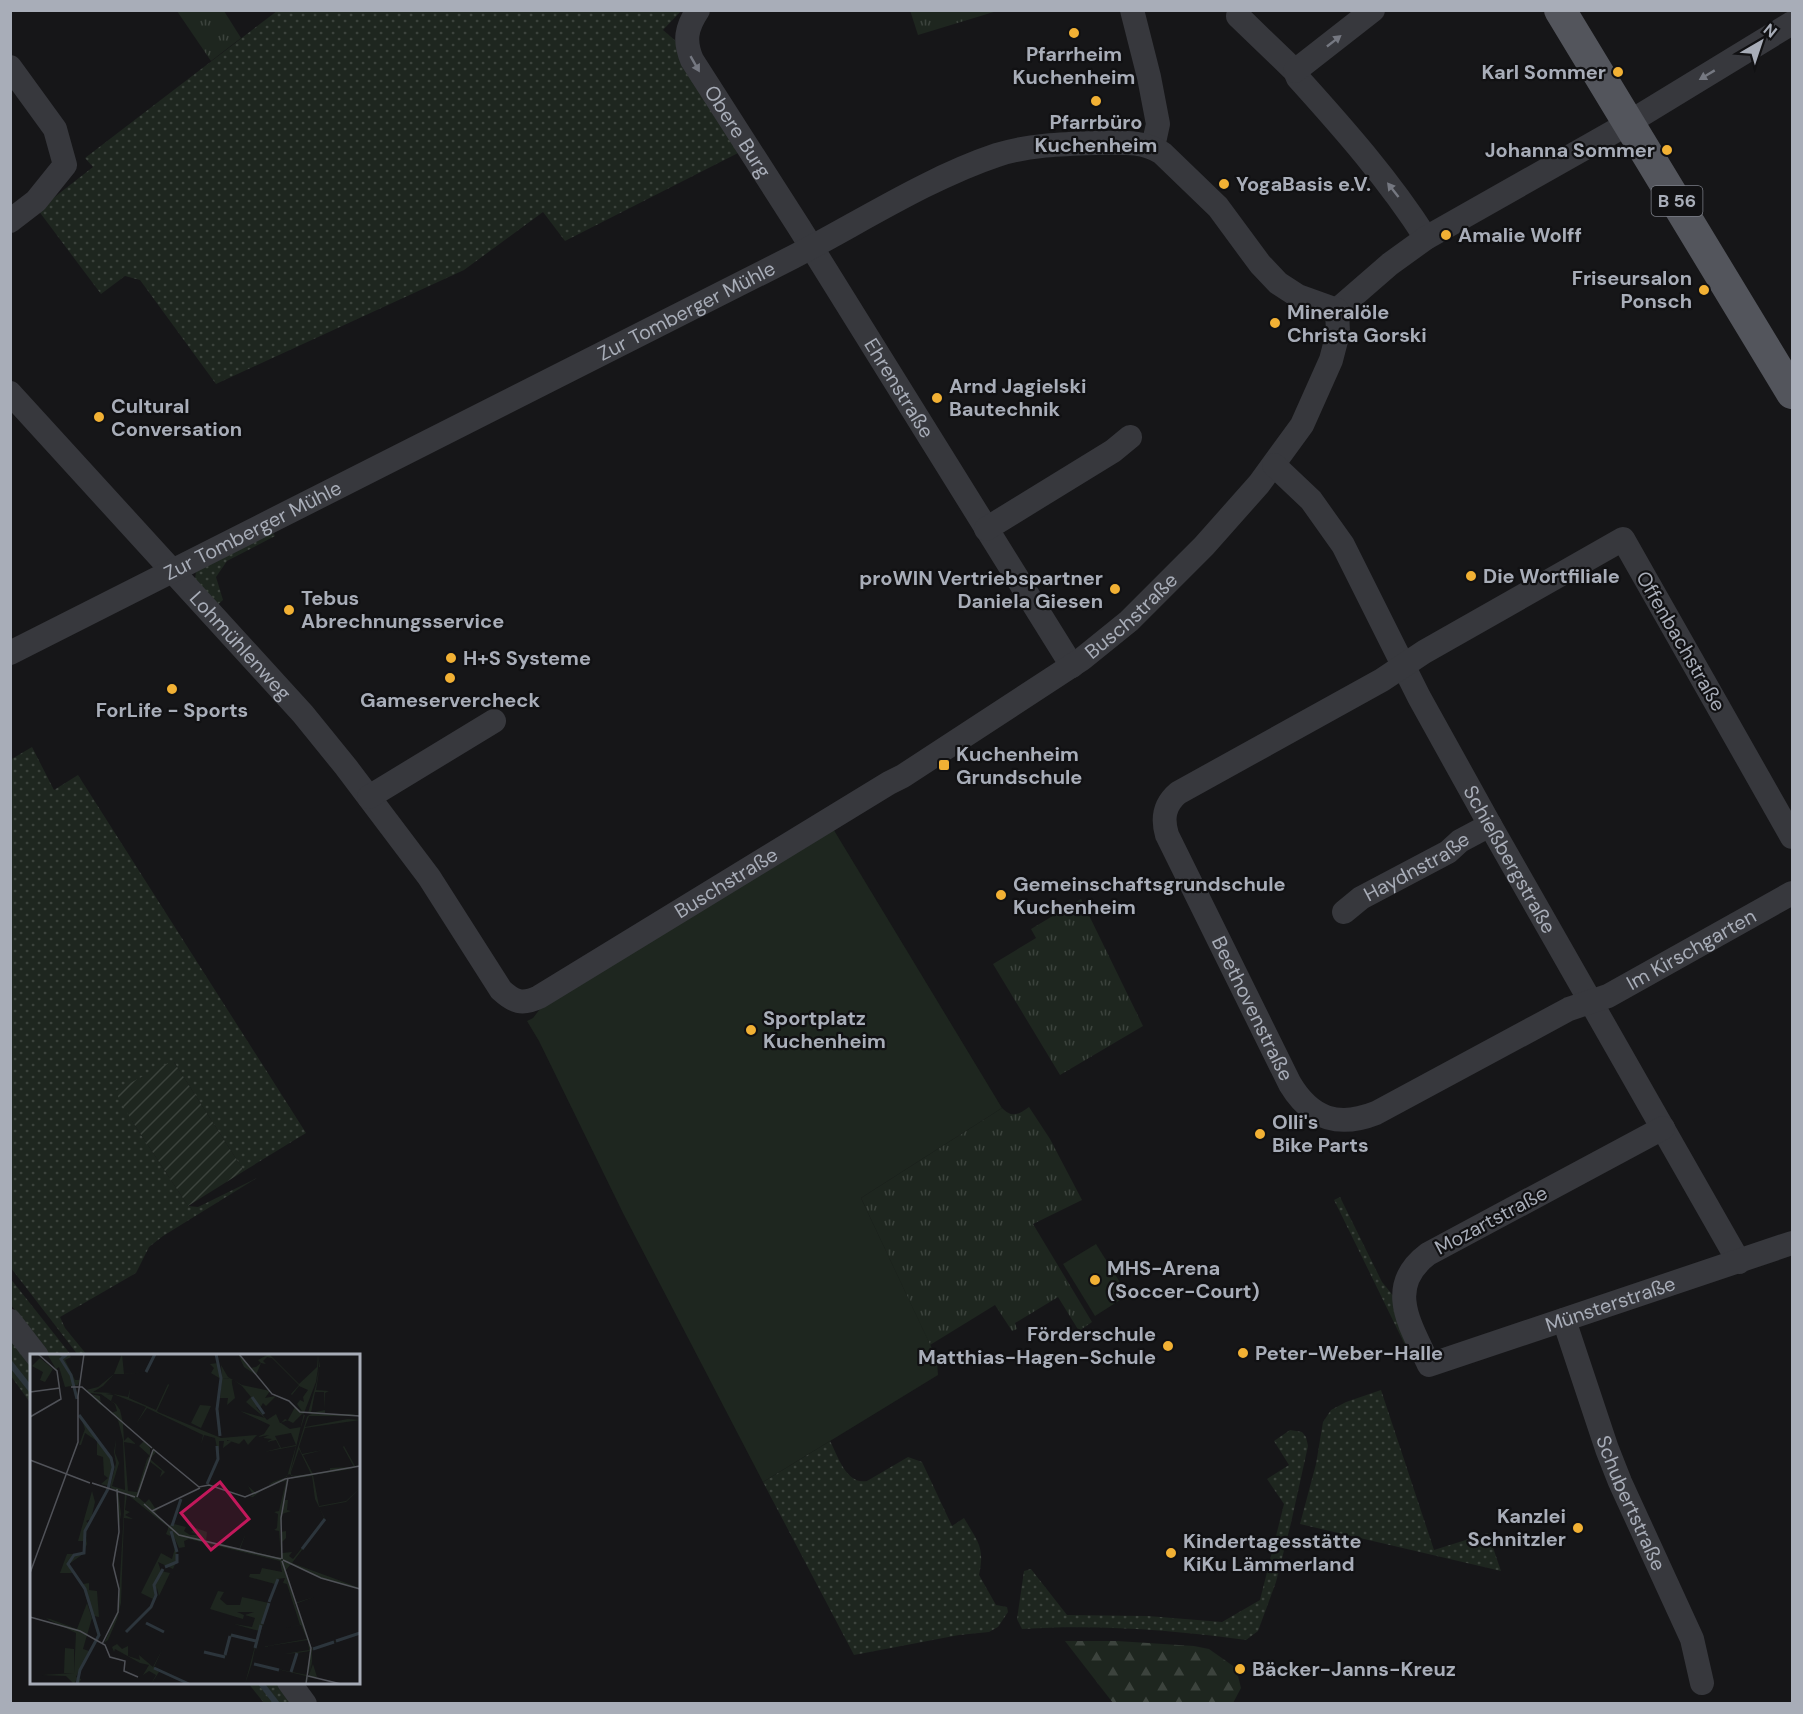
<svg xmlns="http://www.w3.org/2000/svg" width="1803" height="1714" viewBox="0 0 1803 1714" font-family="'DM Sans',sans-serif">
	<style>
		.grass { fill: url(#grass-dots) }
		.forest { fill: url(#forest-firs) }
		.park { fill: url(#park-tufts) }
		.garden { fill: url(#garden-furrows) }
		.pitch { fill: #1e261f }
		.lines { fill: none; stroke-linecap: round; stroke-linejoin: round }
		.stream { stroke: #2c353c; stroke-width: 6 }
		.minor { stroke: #37383d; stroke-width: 24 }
		.major { stroke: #53555c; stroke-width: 32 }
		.oneway { fill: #757881 }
		.poi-dot { fill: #f2b134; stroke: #111113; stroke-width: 2 }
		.labels { text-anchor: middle; stroke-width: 4.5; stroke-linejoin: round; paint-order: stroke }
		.shield { fill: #111113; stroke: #7b7e86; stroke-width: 1.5 }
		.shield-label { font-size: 18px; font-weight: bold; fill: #a8adb8 }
		.poi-label { font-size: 20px; font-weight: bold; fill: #a8adb8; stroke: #111113; text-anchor: start }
		.street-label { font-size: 20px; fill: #a8adb8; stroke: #111113 }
		.inset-river { fill: none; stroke: #2c353c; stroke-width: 3 }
		.inset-road { fill: none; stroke: #505258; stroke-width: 1.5 }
		.view { fill: #c2185b; fill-opacity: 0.15; stroke: #c2185b; stroke-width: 3 }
		.inset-edge { fill: none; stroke: #a8adb8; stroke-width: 3 }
	</style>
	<defs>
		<pattern id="grass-dots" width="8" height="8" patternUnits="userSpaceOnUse" patternTransform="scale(1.5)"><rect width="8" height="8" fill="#1e261f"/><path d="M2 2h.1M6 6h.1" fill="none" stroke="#3c433d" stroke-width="1.8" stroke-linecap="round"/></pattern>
		<pattern id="forest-firs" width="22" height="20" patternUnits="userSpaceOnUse" patternTransform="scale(1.5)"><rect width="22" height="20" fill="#1e261f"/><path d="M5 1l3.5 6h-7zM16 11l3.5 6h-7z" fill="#3c433d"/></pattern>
		<pattern id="park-tufts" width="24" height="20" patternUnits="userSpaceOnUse" patternTransform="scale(1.5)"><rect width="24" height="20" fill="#1e261f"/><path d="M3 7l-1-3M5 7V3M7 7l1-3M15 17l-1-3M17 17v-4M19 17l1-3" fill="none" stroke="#3c433d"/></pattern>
		<pattern id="garden-furrows" width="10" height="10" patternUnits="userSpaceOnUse" patternTransform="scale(1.5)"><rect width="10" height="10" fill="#1e261f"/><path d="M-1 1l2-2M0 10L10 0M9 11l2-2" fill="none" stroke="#3c433d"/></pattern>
	</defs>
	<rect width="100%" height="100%" fill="#161618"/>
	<g class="grass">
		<path d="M277,11h404l-18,19 14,12 67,108 -179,91 -22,-29 -79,58 -248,114 -76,-104 -15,-4 -24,18 -63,-84 55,-43 -8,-9z"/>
		<path d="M272,530l3,6 -48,25 -11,16 7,23 -7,6 -21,-26 1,-9z"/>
		<path d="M32,747l22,43 24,-15 228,358 -62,38 -70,-109 -42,59 56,85 10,1 59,-29 -94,58 -14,11 -13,26 -76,44 5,11 22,27h-9l-67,-87 -1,-508z"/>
		<path d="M1340,1197l42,85 13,16 17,48 -6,1 -66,-135 -6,-12z"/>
		<path d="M10,1278l61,77h-22l-38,-50z"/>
		<path d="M10,1338l21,27v39l-20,-28z"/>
		<path d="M1381,1390l53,160 54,-17 13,38 -201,-47 16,-60 7,-42 8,-12 15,-8z"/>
		<path d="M1290,1430l12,2 4,5 2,9 -17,77 -15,59 -18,49 -12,9c-74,-10 -148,-16 -224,-11l-5,-10 7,-48 7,-2 36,46 81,1 74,6 38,-22 24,-96 -17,-25 22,-14 -15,-24z"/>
		<path d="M830,1441c8,15 16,44 37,40l41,-24 14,5 30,64 12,-8c14,24 21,29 15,57l17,30 11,2 1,5 -10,15 -9,5 -30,3 -105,20 -91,-173z"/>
		<path d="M248,1683h28l16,20h-28z"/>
	</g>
	<path class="forest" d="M1065,1641h52l77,5 15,3 27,19 5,20 -8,15h-120z"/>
	<g class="park">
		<path d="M910,10h87v1l-79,24z"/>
		<path d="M177,11h47l17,27 -30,23z"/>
		<path d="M1081,899l62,127 -83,49 -67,-111 43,-26 -5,-9z"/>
		<path d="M1029,1107l21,32 32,61 -49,24 59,98 -13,9 -21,-34 -43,26 2,6 -5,2 -17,-26 -65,40 -69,-147 141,-90c10,10 16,7 27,-1z"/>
	</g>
	<path class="garden" d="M174,1062l70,109 -56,35 -56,-85 -17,-30 53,-28z"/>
	<g class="pitch">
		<path d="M832,827l170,281 -141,90 76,161 1,16 -175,107 -140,-269 -84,-172 -12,-20 6,-3 10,-13z"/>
		<path d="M1096,1244l32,51 -33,21 -32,-52z"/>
	</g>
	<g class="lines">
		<g class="stream">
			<path d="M10,1363l22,28"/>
			<path d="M260,1682l17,22"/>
		</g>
		<g class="minor">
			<path id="s1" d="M698,10c-12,18 -14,31 -6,50l107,167 273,439"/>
			<path d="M1132,10l17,67 9,47 -5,23"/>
			<path d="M1238,16l57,55 3,7c46,51 91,102 128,160"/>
			<path d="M10,67l45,62 10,36 -29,36 -26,20"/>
			<path d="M1295,71l78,-61"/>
			<path d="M1337,310l53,-46 36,-26 189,-107 177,-108"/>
			<path id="s2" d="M10,393l293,321 43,53 83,110 72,113c13,12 21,15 38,7l350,-214 14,-7 179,-117 47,-38 75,-75 55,-62 43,-59 29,-65 7,-27 -1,-23"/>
			<path id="s3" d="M1274,465l37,35 32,45 76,152 71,128 249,437"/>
			<path d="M986,529l127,-78 17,-14"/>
			<path id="s4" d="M10,653l783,-396c64,-33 135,-79 204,-102 31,-10 66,-11 99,-12 23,0 46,-3 66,10l56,54 42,57 18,19 20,13 39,14"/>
			<path d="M369,797l125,-76"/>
			<path id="s5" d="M1792,837l-169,-298 -199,113 -42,28 -204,113c-14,12 -16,25 -11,42l123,249c21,35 48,44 86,29l193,-104 39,-13 184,-103"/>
			<path id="s6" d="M1344,912l17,-14 87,-46 12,-11 30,-16"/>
			<path id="s7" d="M1663,1128l-235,126c-44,33 -17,72 1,111l363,-122"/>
			<path id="s8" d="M1564,1320l43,129 13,33 72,157 10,44"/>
			<path d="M10,1321l27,35"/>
			<path d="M289,1682l16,22"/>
		</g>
		<path class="major" d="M1560,10l232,383"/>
	</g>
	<defs><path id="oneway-solid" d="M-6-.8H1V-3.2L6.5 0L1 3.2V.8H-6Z" transform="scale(1.5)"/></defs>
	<g class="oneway">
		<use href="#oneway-solid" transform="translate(1334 41) rotate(-38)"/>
		<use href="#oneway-solid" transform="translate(695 64) rotate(60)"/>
		<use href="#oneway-solid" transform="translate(1707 75) rotate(149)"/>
		<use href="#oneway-solid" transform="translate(1393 190) rotate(-128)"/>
	</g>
	<g class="poi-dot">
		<circle cx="1074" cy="33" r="6"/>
		<circle cx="1618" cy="72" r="6"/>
		<circle cx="1096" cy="101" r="6"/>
		<circle cx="1667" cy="150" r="6"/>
		<circle cx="1224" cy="184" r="6"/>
		<circle cx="1446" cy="235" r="6"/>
		<circle cx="1704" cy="290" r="6"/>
		<circle cx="1275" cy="323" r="6"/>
		<circle cx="937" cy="398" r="6"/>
		<circle cx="99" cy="417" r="6"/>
		<circle cx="1471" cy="576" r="6"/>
		<circle cx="1115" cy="589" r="6"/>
		<circle cx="289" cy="610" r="6"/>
		<circle cx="451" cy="658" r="6"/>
		<circle cx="450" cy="678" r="6"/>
		<circle cx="172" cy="689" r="6"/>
		<rect x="938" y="759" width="12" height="12" rx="3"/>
		<circle cx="1001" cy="895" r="6"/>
		<circle cx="751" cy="1030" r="6"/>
		<circle cx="1260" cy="1134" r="6"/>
		<circle cx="1095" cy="1280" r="6"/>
		<circle cx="1168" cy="1346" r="6"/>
		<circle cx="1243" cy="1353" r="6"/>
		<circle cx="1578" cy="1528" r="6"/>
		<circle cx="1171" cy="1553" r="6"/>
		<circle cx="1240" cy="1669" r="6"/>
	</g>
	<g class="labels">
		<rect class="shield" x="1651.5" y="186" width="51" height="30" rx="4.5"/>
		<g class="shield-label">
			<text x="1677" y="207">B 56</text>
		</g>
		<g class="poi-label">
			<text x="1074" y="61" text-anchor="middle">Pfarrheim<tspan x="1074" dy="23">Kuchenheim</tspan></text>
			<text x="1606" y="79" text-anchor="end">Karl Sommer</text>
			<text x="1096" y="129" text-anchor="middle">Pfarrbüro<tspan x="1096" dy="23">Kuchenheim</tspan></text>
			<text x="1655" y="157" text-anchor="end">Johanna Sommer</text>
			<text x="1236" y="191">YogaBasis e.V.</text>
			<text x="1458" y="242">Amalie Wolff</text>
			<text x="1692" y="285" text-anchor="end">Friseursalon<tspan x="1692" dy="23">Ponsch</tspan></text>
			<text x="1287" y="319">Mineralöle<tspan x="1287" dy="23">Christa Gorski</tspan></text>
			<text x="949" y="393">Arnd Jagielski<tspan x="949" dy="23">Bautechnik</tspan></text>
			<text x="111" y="413">Cultural<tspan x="111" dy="23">Conversation</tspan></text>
			<text x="1483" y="583">Die Wortfiliale</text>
			<text x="1103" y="585" text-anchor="end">proWIN Vertriebspartner<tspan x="1103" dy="23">Daniela Giesen</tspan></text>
			<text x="301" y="605">Tebus<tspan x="301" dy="23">Abrechnungsservice</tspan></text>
			<text x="463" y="665">H+S Systeme</text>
			<text x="450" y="707" text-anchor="middle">Gameservercheck</text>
			<text x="172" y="717" text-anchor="middle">ForLife - Sports</text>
			<text x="956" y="761">Kuchenheim<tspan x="956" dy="23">Grundschule</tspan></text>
			<text x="1013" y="891">Gemeinschaftsgrundschule<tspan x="1013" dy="23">Kuchenheim</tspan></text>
			<text x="763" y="1025">Sportplatz<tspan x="763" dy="23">Kuchenheim</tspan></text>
			<text x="1272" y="1129">Olli's<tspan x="1272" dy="23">Bike Parts</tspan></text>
			<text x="1107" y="1275">MHS-Arena<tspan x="1107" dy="23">(Soccer-Court)</tspan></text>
			<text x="1156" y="1341" text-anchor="end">Förderschule<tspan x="1156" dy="23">Matthias-Hagen-Schule</tspan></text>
			<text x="1255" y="1360">Peter-Weber-Halle</text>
			<text x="1566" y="1523" text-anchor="end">Kanzlei<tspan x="1566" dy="23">Schnitzler</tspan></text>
			<text x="1183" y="1548">Kindertagesstätte<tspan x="1183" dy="23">KiKu Lämmerland</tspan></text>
			<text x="1252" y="1676">Bäcker-Janns-Kreuz</text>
		</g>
		<g class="street-label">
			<text dy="7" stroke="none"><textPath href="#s1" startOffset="138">Obere Burg</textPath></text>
			<text dy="7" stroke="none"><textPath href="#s4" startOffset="758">Zur Tomberger Mühle</textPath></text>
			<text dy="7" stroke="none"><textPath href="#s1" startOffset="441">Ehrenstraße</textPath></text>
			<text dy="7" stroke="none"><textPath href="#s4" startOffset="272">Zur Tomberger Mühle</textPath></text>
			<text dy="7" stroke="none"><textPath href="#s2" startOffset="1522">Buschstraße</textPath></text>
			<text transform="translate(1681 641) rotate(60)" y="7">Offenbachstraße</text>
			<text dy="7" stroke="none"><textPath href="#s2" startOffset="342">Lohmühlenweg</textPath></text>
			<text dy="7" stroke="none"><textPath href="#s3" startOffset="462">Schießbergstraße</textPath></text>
			<text dy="7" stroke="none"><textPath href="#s6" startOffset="86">Haydnstraße</textPath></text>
			<text dy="7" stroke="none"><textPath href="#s2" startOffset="1036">Buschstraße</textPath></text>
			<text dy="7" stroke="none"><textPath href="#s5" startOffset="1636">Im Kirschgarten</textPath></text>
			<text dy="7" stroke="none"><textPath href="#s5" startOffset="1095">Beethovenstraße</textPath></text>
			<text transform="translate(1491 1220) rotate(-28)" y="7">Mozartstraße</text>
			<text dy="7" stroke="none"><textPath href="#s7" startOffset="582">Münsterstraße</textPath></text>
			<text dy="7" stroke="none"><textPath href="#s8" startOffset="195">Schubertstraße</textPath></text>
		</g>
	</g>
	<g transform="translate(30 1354)">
		<rect width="330" height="330" fill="#161618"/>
		<path d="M92,0l2,20 22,-2 10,-18 -9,19 -1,-1 -20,2h-12l-11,12 -10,6 19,1 -6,1 7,1 -2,6 5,3 4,6 3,13 11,9 -11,-8 1,17 4,-4 8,7 -12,-2 4,49 9,1 10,-33 3,-3 -11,-10 5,-5 -1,-1h-1l-1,-2 -2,-1 6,4 5,7v6l-3,6 6,-10 -5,-7 8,9 -6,7 15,13 -5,5 2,-6 -13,-10 -11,36 7,6 10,-10 -6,6 6,9 5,-1 -5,5 13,15 7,-7 -1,4 12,3 -2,4 6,4h7l-6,-3 5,-4 11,4 -1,9 33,8 7,-16 -6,16 37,8h4l-2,-26 -5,-1 3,-2 1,-14 -4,-2 5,-1 7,-30 -18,4 -15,12h-3l4,-3 -2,-1 -4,-7 8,7 17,-11 14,-5 9,-31 -32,6 16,-4 -4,-8 -10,2 6,-3 -9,-1 6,-3 -12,2 7,-3 6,-9 -30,-14 25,7 -19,-16 5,-5 -9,-11 -10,-7 -1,9v-9l-9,-1 -1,-13 7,12 14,8 28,6 -5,7 11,-2 -10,10 -3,-3 -3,5 -4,-1 11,13 9,-6 4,9 8,-3 7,-13 7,4 -5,-7 3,-4 4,2 -1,-5 5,-7 -9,-4 -7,9 -1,-1 8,-9 -27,-27 -5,-1 -4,4 3,3 -5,-1 -5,12 -12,-8 -6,-13 12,14 6,-1 5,-4 -3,-3 11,-6 30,30 18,-17v-13l1,14 -2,14 -12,31 -14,60 17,-56 2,-2 3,-1 -4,-1 9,-32 2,-14 -1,-13 2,13h40h-41l-1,11 -2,12 13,1 -4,2v21h26l9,2h-51l-4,11 43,-8 12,1 -55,8 -6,19 3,7 21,-4 -20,5 10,19 17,-3v-3l24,-1 -11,-20 1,-1 11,20 5,-1 -9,4 -38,6 6,31 27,-5 14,-13 -14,14 -27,5 6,13 -20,26 23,11 -23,-11 -13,17 68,25 -35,-8 -34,-16 -6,7 10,32 19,-6 -19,7 17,45 48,-16 -48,17v12l-1,6 -2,7 4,-11 4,13h-8l-2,7 4,-19 -6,19 1,-8 -54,-13 -7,21 11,-42 -25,-7 -6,22 -21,-5 20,4 6,-21 26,6 3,-10 -25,-7 18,3 3,-9 -10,-3 9,-3h-17l7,3 -1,4 -33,-10 8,-18 6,1 -4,7 7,6h13l2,-8 27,6 -13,45 51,-9 -6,-14 -16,3 15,-3 -13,-41 -4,-1 2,-5 -8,1 -8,23 6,-18 -26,-7 1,-3h10l2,-6 20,4 -2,-11 -91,-22 -5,2 1,6 -6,1 -8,-18 -1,6 -4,-2 2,-5v-2l-41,-33 -2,16 5,2 -5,3 8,4 -9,-1 -3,85 -4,16 -9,21 -4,3 14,-31 7,-119 -7,-2 3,23 -2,11 -3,-34 -6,-4 6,-24 -2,-11 2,-13 -1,14 4,10 -7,23 13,4 -2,-50 -5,-20 -4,-5h-1l-3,-3 -12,-9 -2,-4 -6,-5 10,2 1,9 10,8 6,-2 -2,-7 -14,-10 -11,-1 -4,-3 12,-3 16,-13zM285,38h9l1,18 -14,3zM272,60l3,1 -4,12 -11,2 -9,-6 4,-4 8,4zM261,79l5,12 -15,3 -6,-12zM269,95l12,25 -20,2v-4zM259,120l7,3 -7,2 23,-3 3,23 10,20 -32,40 -4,-3 3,-4 -10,1 -1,-10 5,-5v-7l-5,1 1,-18 9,-3 -4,-1 1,-10h-4l4,-19 -4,19 -3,18v20l1,16h-1l-1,-19 1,-22 6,-32 -4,-2zM278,286l1,10 -25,4 12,-1 -5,19 -39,-9 3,-15zM280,297l-3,24 -15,-3 5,-19zM138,30l1,1 -12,26 1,1 63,26 36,-3 -9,10 -4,-6 -5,5 -12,-4v1h4v1l-8,6 1,-7h-5v18l-4,-21 -11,-3 -3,9 2,-9 -56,-27 -11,16 10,-17 -33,-13 15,3 2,-8 -1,9 27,12zM170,51l11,1 -10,22 -10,-5zM51,63l32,43 -5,26 -7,-2 7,-6 -4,-3 -1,-18 -6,-2v-14l-12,-8 -4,12h-2l6,-16zM62,137l3,11 -4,17 -5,2 3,3 -4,7 2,13 -5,12 4,-15h-8zM145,194l3,10 -5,11 -15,-7 3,9 9,2 -11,23 -2,-8 -4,11 -12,-6 20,-40 11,6zM59,229v7l8,1 2,26 -5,-1 -8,-19 -3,-13zM57,249l5,15 -9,31 6,2 -13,26 5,2 -2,5 -2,-5 -3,5 -8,-8 -24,-1 32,-2 2,-40 -31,-15 -15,-1 14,1 6,1 27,10zM87,290l5,5 6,-3v10l12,4 -1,-5 14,12 9,-17 -8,17 35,17 -35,-16 5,4 -8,12 5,-9 -7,-4 -6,4 6,-10 -9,-2 -25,-14 -1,3 -2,-5z" fill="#1e261f" fill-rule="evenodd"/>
		<path d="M187,0l5,24 -4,31 2,28 -3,-28 4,-30 -10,-6 3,-5 -4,-4 8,-1zM37,200h16l-14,10 17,25 13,50 -16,-52 -9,-14h-14z" fill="#1e261f"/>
		<path d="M17,0h22l2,3 -6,3 10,20h5l-2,5 -13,2 -6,-20 -3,2zM192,24l9,1 4,19 -8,7 1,-7h-8z" fill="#1e261f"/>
		<path d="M10,4l13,11 -8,13 -5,-2 3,-8 -11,-6zM35,294l9,1v24h-10z" fill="#1e261f"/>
		<path class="inset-river" d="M30,0l5,2 -4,3 10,16 6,24M186,0l5,24 -4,31 3,27M116,18l9,-18M222,43l12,17M177,130l11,-25 -1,-13M142,172l9,-27M141,177l6,21M272,195l23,-30M135,213l12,-5v-8M239,248l9,-23M116,269l18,9M232,270l7,-21M96,278l25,-25 5,-12 -2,-10 9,-16M201,281l25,6M306,287l24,-8M225,294l6,-23M283,295l21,-7M174,298l21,5M195,301l5,-19M224,310l25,6M124,314l35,16M261,318l6,-19M47,330l3,-14 19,-35 -14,-46 -17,-25 6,-9 10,-2 1,-22 23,-42 5,-22 -2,-9 -32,-43"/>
		<path class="inset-road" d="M209,0l33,40 17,7 11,11 60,4M41,33h11l70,61M0,38l30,-4M0,63l31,-18 -4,-28 -19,-17M123,95l46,38 10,-2 36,12 12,-5M0,106l60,23M62,129l43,14M225,139l30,-14 75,-13M107,143l16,-47M114,150l35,31 102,24M122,157l48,-23M252,205l-1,-41 7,-40M253,206l38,18 39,11M252,207l29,87 -5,36M0,219l48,-131v-46l6,-42M0,263l50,14 25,14 5,12 15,4 -1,10 14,6M72,290l16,-32 1,-23 -6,-24 6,-33 -2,-43M278,322l33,8"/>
		<path class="view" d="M190,128l29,37 -38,31 -30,-37z"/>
		<rect width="330" height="330" class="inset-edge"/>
	</g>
	<rect width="1803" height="1714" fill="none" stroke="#a8adb8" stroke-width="24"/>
	<g transform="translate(1761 42) rotate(39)" stroke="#111113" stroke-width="4.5" paint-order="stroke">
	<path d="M0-4.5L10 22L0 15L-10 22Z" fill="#a8adb8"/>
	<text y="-9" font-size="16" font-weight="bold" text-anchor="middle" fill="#a8adb8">N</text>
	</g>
</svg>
